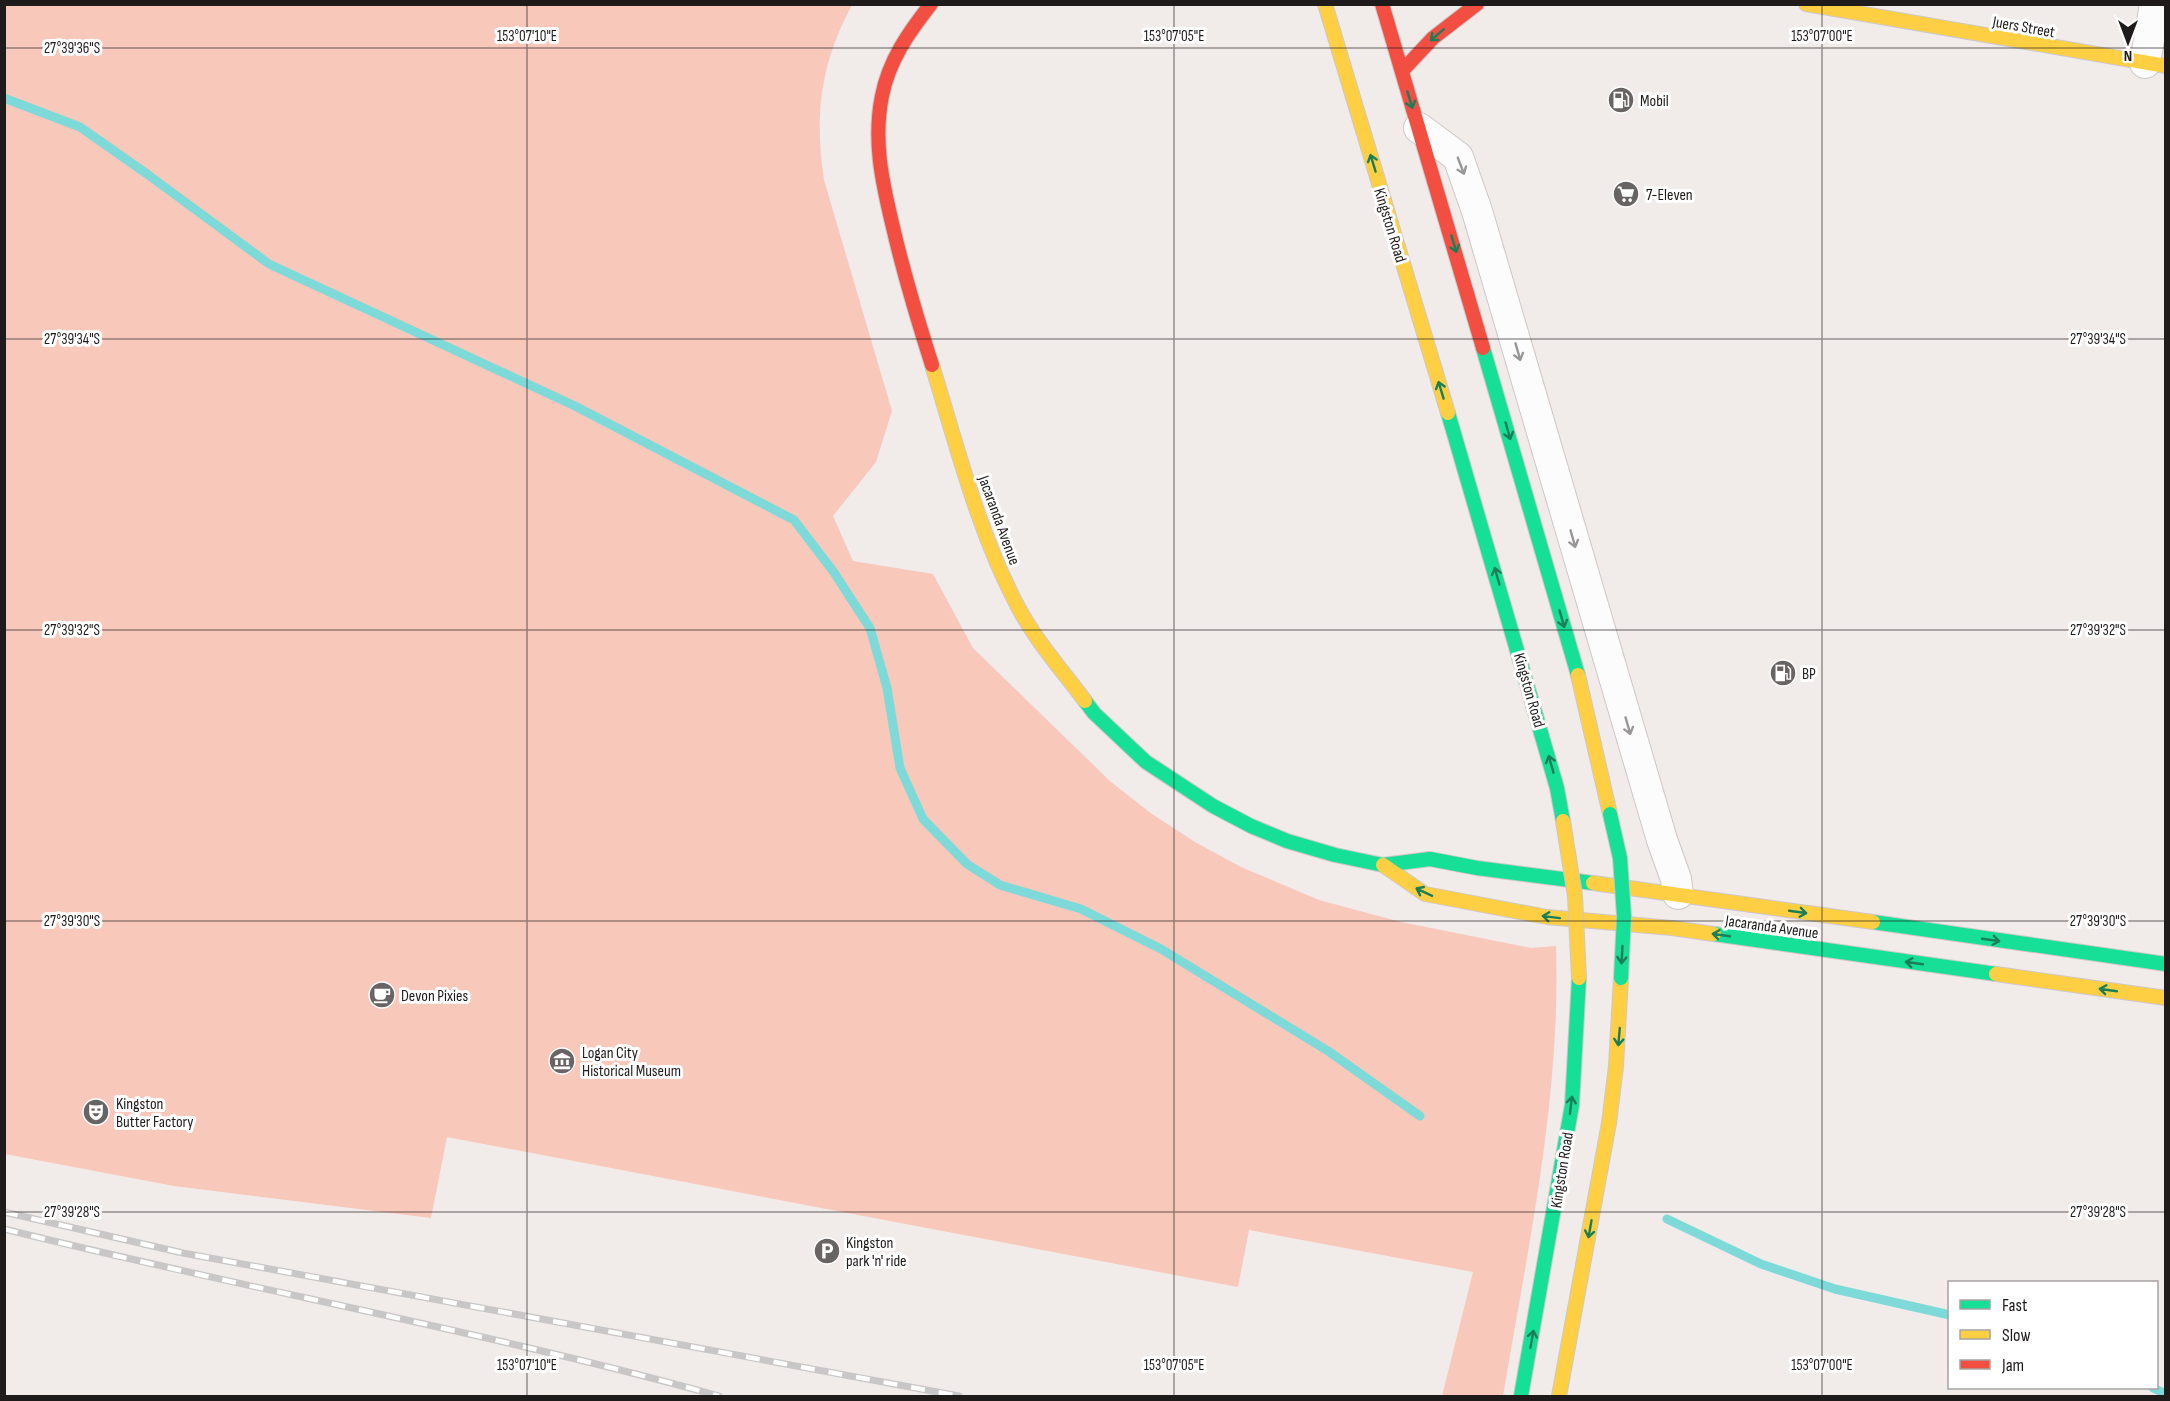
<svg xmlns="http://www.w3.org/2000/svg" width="2170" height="1401" viewBox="0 0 2170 1401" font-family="'Sofia Sans Condensed',sans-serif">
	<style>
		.green { fill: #f8c8bb }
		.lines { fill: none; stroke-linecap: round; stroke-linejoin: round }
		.stream { stroke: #7ddad8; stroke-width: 9 }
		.street-casing { stroke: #cdc8c7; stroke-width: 32 }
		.fast-casing { stroke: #cdc8c7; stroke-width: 16 }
		.slow-casing { stroke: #cdc8c7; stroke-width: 16 }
		.jam-casing { stroke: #cdc8c7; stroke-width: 16 }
		.street { stroke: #fdfcfc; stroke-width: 30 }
		.fast { stroke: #16e098; stroke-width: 14 }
		.slow { stroke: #ffcf43; stroke-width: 14 }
		.jam { stroke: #f24e42; stroke-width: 14 }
		.rail-casing { stroke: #c8c6c6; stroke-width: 7 }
		.rail { stroke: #fff; stroke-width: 4.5; stroke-dasharray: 14; stroke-linecap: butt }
		.fast-bridge-casing { stroke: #cdc8c7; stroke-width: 16; stroke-linecap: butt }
		.slow-bridge-casing { stroke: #cdc8c7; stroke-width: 16; stroke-linecap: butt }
		.fast-bridge { stroke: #16e098; stroke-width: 14 }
		.slow-bridge { stroke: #ffcf43; stroke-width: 14 }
		.oneway { stroke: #1a7e59 }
		.oneway2 { stroke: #999796 }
		.ticks { fill: none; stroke: #1e1b1a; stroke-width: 1.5; stroke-opacity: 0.45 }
		.labels { text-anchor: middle; stroke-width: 6; stroke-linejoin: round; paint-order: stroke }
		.street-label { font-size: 16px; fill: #1e1b1a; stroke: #fff }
		.poi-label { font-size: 16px; fill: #1e1b1a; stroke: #fff; text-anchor: start }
		.ticks-label { font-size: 15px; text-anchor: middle; fill: #1e1b1a; stroke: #fff; stroke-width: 6; stroke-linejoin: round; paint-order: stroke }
	</style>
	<rect width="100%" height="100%" fill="#f1ebea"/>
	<path class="green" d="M4,5h848c-31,57 -38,110 -28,175l68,231 -16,51 -43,54 20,45 80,13 40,74 138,134 41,32 43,28 46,25 78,33 82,22 130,26 25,-2c5,151 -28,301 -53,450h-61l31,-124 -224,-42 -11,57 -791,-150 -16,81 -257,-32 -169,-32z"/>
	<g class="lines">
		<g class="stream">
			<path d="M4,98l76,29 67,47 122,90 306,142 219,114 39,51 37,57 17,60 13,80 23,51 44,45 33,21 81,24 80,40 167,102 92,65"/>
			<path d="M1667,1219l94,45 74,25 115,26"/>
			<path d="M2153,1388l13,6"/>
		</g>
		<defs>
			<g id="street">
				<path d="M2145,63l10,-59"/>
				<path d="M1419,128l39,29 19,54 185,629 14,39 2,15"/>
			</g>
			<g id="fast">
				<path d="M1483,348l95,327"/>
				<path d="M1448,413l109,375 6,33"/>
				<path d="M1085,701l9,12 52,49 67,44 38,20 36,15 48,14 48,10 47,-6 47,9 116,15"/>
				<path d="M1873,922l293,42"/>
				<path d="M1714,934l282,40"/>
				<path d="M1521,1396l51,-291 7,-127"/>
			</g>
			<g id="slow">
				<path d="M1325,4l123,409"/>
				<path d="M1806,4l360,62"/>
				<path d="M932,365c25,81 46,167 86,242 18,34 44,63 67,94"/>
				<path d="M1578,675l32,139"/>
				<path d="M1383,865l42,29 122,23 125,11 42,6"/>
				<path d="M1593,883l280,39"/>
				<path d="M1996,974l170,24"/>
				<path d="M1559,1396l50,-273 7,-57 5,-88"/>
			</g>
			<g id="jam">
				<path d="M931,4c-22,28 -42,56 -49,92 -9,44 0,85 10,127 11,48 25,95 40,142"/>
				<path d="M1382,4l101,344"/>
				<path d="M1402,71l31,-33 44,-34"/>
			</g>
		</defs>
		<use href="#street" class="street-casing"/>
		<use href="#fast" class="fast-casing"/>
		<use href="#slow" class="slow-casing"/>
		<use href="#jam" class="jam-casing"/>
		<use href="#street" class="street"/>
		<use href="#fast" class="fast"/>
		<use href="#slow" class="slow"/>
		<use href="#jam" class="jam"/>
		<defs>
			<g id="rail">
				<path d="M4,1212l179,41 776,143"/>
				<path d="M4,1229c238,59 479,102 715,167"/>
			</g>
		</defs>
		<use href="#rail" class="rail-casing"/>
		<use href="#rail" class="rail"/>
		<defs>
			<path id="fast-bridge" d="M1610,814l10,44 4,58 -3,62"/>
			<path id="slow-bridge" d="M1563,821l12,75 4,82"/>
		</defs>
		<use href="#fast-bridge" class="fast-bridge-casing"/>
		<use href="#slow-bridge" class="slow-bridge-casing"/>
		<use href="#fast-bridge" class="fast-bridge"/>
		<use href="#slow-bridge" class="slow-bridge"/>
	</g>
	<defs><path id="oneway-shaft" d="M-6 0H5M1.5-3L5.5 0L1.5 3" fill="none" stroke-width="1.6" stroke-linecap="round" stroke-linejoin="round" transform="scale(1.5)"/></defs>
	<g class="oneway">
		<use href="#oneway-shaft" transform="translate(1437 35) rotate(139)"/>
		<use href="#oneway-shaft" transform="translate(1410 100) rotate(73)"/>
		<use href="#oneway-shaft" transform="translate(1373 163) rotate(-107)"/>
		<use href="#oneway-shaft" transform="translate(1454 244) rotate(73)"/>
		<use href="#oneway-shaft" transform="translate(1441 390) rotate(-107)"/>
		<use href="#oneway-shaft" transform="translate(1508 431) rotate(74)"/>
		<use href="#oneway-shaft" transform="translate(1497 576) rotate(-106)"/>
		<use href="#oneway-shaft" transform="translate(1562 619) rotate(74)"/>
		<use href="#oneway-shaft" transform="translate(1551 764) rotate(-106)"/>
		<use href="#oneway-shaft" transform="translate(1424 892) rotate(-155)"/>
		<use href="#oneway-shaft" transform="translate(1798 912) rotate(8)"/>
		<use href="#oneway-shaft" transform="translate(1551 917) rotate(-173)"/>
		<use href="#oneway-shaft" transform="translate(1721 935) rotate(-172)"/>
		<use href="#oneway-shaft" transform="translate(1991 940) rotate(8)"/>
		<use href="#oneway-shaft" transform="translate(1622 955) rotate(93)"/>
		<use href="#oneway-shaft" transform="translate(1914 963) rotate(-172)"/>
		<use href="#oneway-shaft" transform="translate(2108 990) rotate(-172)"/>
		<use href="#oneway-shaft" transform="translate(1619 1037) rotate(95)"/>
		<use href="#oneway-shaft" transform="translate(1571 1105) rotate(-83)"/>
		<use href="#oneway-shaft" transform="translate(1590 1229) rotate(100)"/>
		<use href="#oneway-shaft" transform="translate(1532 1339) rotate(-80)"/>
	</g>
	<g class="oneway2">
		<use href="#oneway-shaft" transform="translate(1461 166) rotate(69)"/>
		<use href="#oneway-shaft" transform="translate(1518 352) rotate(74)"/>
		<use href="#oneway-shaft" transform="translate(1573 539) rotate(74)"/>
		<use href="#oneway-shaft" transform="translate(1628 726) rotate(74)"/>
	</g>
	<path class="ticks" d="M527,4v1392M1174,4v1392M1822,4v1392M4,48h2162M4,339h2162M4,630h2162M4,921h2162M4,1212h2162"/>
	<defs>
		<symbol id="fuel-disc" viewBox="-11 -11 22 22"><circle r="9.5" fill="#686463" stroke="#fff"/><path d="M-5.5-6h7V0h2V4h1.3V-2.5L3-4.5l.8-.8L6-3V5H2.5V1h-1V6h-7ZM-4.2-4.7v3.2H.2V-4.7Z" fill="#fff"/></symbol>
		<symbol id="supermarket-disc" viewBox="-11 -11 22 22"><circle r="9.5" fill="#686463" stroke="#fff"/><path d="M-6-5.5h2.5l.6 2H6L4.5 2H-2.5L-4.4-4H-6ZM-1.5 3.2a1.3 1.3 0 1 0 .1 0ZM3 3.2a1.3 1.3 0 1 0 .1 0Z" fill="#fff"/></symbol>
		<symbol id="cafe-disc" viewBox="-11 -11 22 22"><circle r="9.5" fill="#686463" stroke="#fff"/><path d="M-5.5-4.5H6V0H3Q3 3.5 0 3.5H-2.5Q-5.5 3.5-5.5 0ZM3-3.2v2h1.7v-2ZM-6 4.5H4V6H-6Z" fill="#fff"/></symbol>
		<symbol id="museum-disc" viewBox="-11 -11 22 22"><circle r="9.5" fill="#686463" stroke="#fff"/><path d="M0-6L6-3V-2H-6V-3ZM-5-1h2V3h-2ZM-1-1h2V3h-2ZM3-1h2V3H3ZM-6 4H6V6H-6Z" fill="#fff"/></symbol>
		<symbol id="theatre-disc" viewBox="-11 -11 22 22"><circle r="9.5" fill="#686463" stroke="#fff"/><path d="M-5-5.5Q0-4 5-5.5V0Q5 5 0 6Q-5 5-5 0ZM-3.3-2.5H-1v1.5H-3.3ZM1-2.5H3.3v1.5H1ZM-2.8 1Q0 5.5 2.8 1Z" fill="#fff"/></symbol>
		<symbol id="parking-disc" viewBox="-11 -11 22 22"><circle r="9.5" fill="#686463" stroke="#fff"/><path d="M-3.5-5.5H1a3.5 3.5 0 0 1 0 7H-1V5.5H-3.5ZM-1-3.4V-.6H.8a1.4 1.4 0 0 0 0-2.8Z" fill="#fff"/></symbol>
	</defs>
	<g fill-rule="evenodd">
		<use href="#fuel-disc" x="1606" y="85" width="30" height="30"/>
		<use href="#supermarket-disc" x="1611" y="179" width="30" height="30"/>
		<use href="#fuel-disc" x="1768" y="658" width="30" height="30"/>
		<use href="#cafe-disc" x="367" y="980" width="30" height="30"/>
		<use href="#museum-disc" x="547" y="1046" width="30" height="30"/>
		<use href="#theatre-disc" x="81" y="1097" width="30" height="30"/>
		<use href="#parking-disc" x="812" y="1236" width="30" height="30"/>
	</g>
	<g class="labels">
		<g class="street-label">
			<text transform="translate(2024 26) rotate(10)" y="6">Juers Street</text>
			<text transform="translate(1391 225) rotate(73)" y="6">Kingston Road</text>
			<text transform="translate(1000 520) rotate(70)" y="6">Jacaranda Avenue</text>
			<text transform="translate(1530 690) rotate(74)" y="6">Kingston Road</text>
			<text transform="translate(1772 926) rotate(8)" y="6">Jacaranda Avenue</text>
			<text transform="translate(1561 1170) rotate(-81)" y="6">Kingston Road</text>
		</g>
		<g class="poi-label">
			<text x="1640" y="106">Mobil</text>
			<text x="1646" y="200">7-Eleven</text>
			<text x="1802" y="679">BP</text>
			<text x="401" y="1001">Devon Pixies</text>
			<text x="582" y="1058">Logan City<tspan x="582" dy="18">Historical Museum</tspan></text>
			<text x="116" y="1109">Kingston<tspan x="116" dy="18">Butter Factory</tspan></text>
			<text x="846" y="1248">Kingston<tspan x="846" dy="18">park 'n' ride</tspan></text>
		</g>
	</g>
	<g class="ticks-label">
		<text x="527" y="41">153°07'10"E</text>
		<text x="1174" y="41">153°07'05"E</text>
		<text x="1822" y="41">153°07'00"E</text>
		<text x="72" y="53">27°39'36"S</text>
		<text x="2098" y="344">27°39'34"S</text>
		<text x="72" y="344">27°39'34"S</text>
		<text x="2098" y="635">27°39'32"S</text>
		<text x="72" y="635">27°39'32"S</text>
		<text x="2098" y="926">27°39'30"S</text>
		<text x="72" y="926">27°39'30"S</text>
		<text x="2098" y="1217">27°39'28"S</text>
		<text x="72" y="1217">27°39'28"S</text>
		<text x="527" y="1370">153°07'10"E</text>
		<text x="1174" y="1370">153°07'05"E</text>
		<text x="1822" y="1370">153°07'00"E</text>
	</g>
	<rect width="2170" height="1401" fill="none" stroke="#1e1b1a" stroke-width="12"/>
	<rect x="1948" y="1281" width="210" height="108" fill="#ffffff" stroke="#a5a4a3" stroke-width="1.5"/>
	<rect x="1960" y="1300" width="30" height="9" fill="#16e098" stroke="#a5a4a3" stroke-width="1.5"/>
	<text x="2002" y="1311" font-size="18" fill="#1e1b1a">Fast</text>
	<rect x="1960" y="1330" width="30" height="9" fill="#ffcf43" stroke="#a5a4a3" stroke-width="1.5"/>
	<text x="2002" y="1341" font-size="18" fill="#1e1b1a">Slow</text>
	<rect x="1960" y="1360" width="30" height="9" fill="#f24e42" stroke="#a5a4a3" stroke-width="1.5"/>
	<text x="2002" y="1371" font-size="18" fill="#1e1b1a">Jam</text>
	<g transform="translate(2128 42) rotate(180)" stroke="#ffffff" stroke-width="4.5" paint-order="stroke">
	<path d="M0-4.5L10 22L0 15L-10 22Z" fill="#1e1b1a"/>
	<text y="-9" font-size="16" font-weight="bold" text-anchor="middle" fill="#1e1b1a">N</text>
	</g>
</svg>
